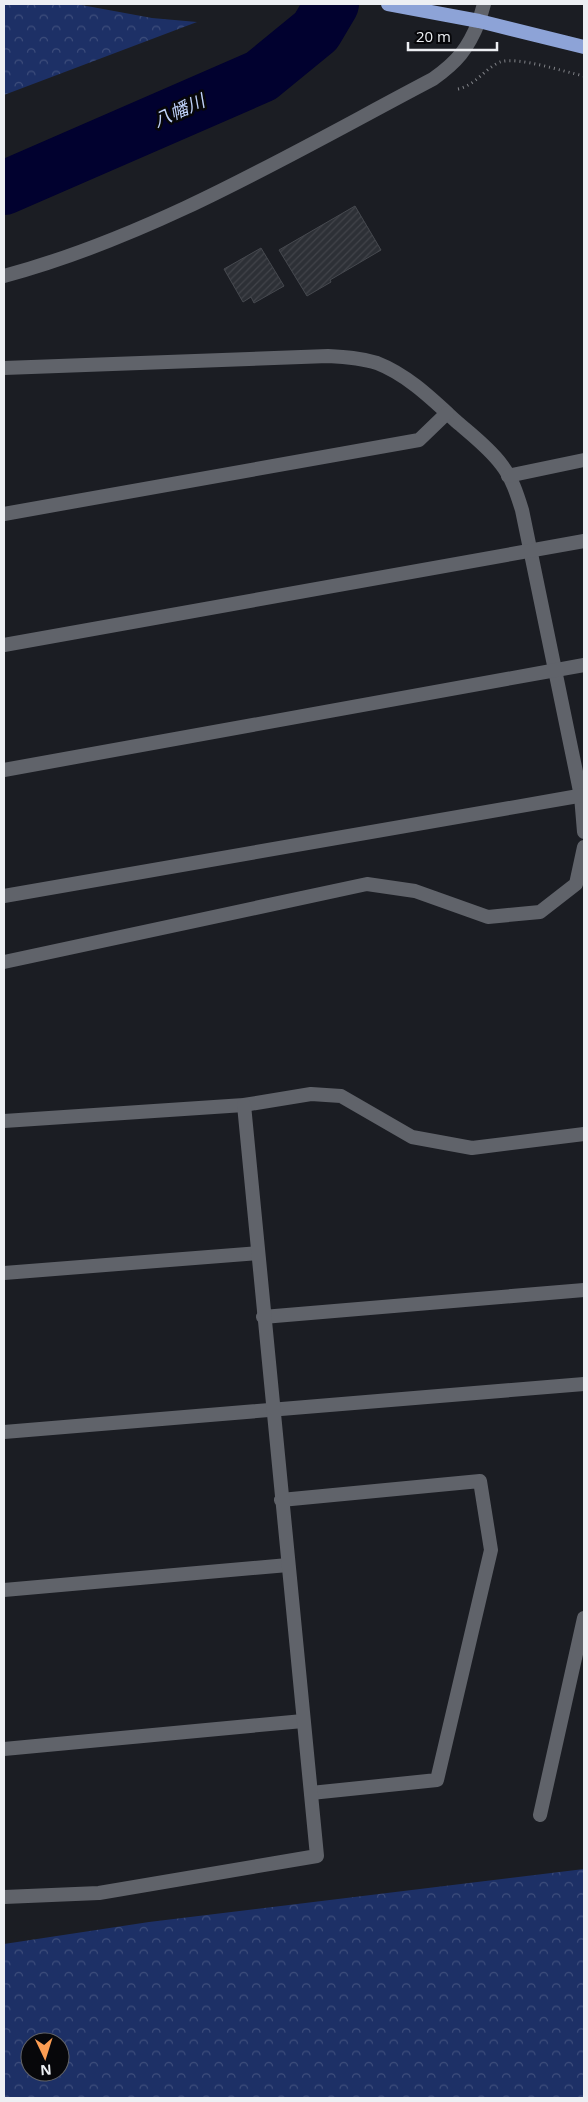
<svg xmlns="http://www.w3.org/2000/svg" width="588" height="2102" viewBox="0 0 588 2102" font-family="'Open Sans','Noto Sans JP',sans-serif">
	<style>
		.forest { fill: url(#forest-crowns); fill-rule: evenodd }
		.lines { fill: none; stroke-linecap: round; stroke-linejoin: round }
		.river { stroke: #01012f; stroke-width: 54 }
		.building { fill: url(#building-hatch); stroke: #46494f }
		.path { stroke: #818388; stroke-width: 3; stroke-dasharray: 1 4; stroke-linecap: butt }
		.minor { stroke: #60636a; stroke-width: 14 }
		.tertiary { stroke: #60636a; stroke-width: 14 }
		.secondary { stroke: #60636a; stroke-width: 14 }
		.trunk { stroke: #8da3d7; stroke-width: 14 }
		.labels { text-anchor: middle; stroke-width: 5; stroke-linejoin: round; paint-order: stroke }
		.water-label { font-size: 18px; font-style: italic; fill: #bed0f8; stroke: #07070a }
	</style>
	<defs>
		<pattern id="forest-crowns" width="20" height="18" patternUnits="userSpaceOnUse" patternTransform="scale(1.25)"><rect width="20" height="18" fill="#1d3066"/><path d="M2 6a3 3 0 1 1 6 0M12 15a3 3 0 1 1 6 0" fill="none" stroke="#3e4e7c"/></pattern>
		<pattern id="building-hatch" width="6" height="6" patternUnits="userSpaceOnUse" patternTransform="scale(1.25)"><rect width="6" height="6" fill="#2d3036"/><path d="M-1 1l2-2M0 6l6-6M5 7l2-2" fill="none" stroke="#42444a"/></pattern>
	</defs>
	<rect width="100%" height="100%" fill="#1b1d23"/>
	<g class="forest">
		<path d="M4,4h72l76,14 45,4 -193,73z"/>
		<path d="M584,1869v229h-580v-154l145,-22zM30,2042h30v30h-30z"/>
	</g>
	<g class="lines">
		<path class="river" d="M4,188l257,-112 55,-45 16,-27"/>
	</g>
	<g class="building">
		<path d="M355,206l26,44 -51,30 1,2 -24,14 -28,-46z"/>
		<path d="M261,248l23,38 -30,17 -3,-6 -8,5 -19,-33z"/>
	</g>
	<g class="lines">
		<path class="path" d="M458,89c18,-4 26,-20 42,-27 17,-6 65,10 84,14"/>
		<g class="minor">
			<path d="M4,368l324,-12c17,1 33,2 49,7 31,12 56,37 80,59 15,13 32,26 44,42 11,14 16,30 21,46l59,286 3,36"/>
			<path d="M508,476l76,-16"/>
			<path d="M4,514l415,-74 28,-27"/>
			<path d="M4,645l580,-104"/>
			<path d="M4,770l580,-105"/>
			<path d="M4,896l580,-101"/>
			<path d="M4,962l363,-78 48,7 73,26 52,-5 36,-28 8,-37"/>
			<path d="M4,1121l240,-16 67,-11 30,2 71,41 60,11 112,-14"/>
			<path d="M4,1273l254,-20"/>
			<path d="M263,1317l321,-27"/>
			<path d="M4,1432l580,-48"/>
			<path d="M281,1500l199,-19 11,69 -54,230 -126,13"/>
			<path d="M4,1590l284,-25"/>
			<path d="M4,1749l299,-28"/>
			<path d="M540,1815l44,-197"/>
			<path d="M4,1897l95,-4 218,-37 -73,-751"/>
		</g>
		<path class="tertiary" d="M4,276c152,-41 290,-124 429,-197 24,-17 35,-30 46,-58"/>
		<path class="secondary" d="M479,21l5,-17"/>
		<path class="trunk" d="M388,4l91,17 105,26"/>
	</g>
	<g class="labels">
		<g class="water-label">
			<text transform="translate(179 111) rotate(-24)" y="6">八幡川</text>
		</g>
	</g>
	<rect width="588" height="2102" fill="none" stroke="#edeff3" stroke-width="10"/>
	<g transform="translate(45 2057) rotate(176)"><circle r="24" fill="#07070a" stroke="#636467"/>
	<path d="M0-4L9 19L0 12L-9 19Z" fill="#fc9d53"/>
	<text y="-8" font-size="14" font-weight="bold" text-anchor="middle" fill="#edeff3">N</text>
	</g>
	<path d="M408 42v8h89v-8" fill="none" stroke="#edeff3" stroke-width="2.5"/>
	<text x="416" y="42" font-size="15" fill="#edeff3" stroke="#07070a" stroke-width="4" paint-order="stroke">20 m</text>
</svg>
